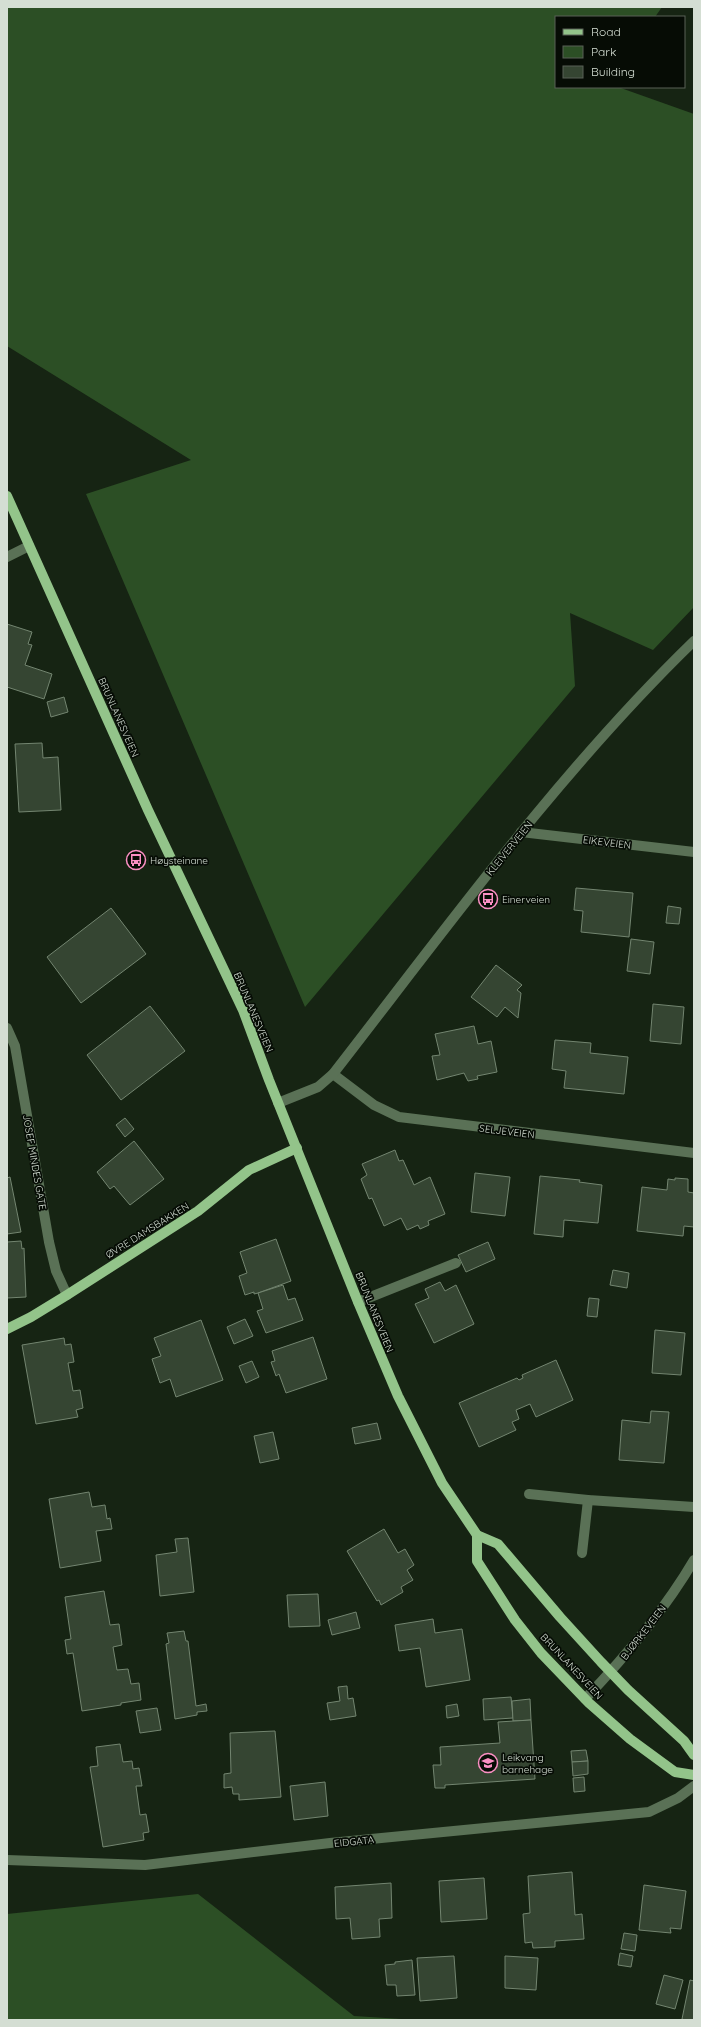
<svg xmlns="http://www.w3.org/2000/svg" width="701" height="2027" viewBox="0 0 701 2027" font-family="Quicksand,sans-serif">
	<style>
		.green { fill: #2c4f25 }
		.building { fill: #354532; stroke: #738570 }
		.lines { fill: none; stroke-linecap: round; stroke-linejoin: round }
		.minor { stroke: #5a7156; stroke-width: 10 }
		.major { stroke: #93c48a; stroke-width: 10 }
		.labels { text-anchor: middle; stroke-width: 3.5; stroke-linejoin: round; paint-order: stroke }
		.street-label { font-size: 10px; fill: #d4ded3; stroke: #060c05 }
		.poi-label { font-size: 10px; fill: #d4ded3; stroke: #060c05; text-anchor: start }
	</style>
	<rect width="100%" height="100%" fill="#162413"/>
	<g class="green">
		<path d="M7,7h655l-7,10h-99v70h62l76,27v493l-41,43 -83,-37 5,73 -270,321 -219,-513 105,-34 -184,-114z"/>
		<path d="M198,1894l156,122 63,4h-410v-106z"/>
	</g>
	<g class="building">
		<path d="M7,624l25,8 -4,12 4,1 -7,20 27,9 -8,25 -37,-12z"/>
		<path d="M64,697l4,15 -17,5 -4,-15z"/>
		<path d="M42,743l1,15 15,-1 3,53 -42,2 -4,-68z"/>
		<path d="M576,888l57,5 -4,44 -48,-5 2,-21 -9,-1z"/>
		<path d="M668,906l13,2 -2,16 -13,-1z"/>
		<path d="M111,908l35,46 -65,49 -34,-46z"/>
		<path d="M631,939l23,3 -4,32 -23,-3z"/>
		<path d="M496,965l26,20 -5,5 4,3 -3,25 -13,-11 -8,10 -26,-20z"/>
		<path d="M653,1004l31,3 -3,37 -31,-3z"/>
		<path d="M150,1006l35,45 -64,49 -34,-45z"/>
		<path d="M474,1026l4,18 13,-3 6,31 -20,4 1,3 -10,2 -4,-8 -27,7 -5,-24 8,-1 -5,-21z"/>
		<path d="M555,1040l36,3 -1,10 38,4 -4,37 -60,-6 2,-17 -14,-2z"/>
		<path d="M125,1118l9,11 -9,8 -9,-12z"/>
		<path d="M134,1141l30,38 -34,26 -16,-19 -4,3 -13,-17z"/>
		<path d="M395,1150l4,11 4,-1 11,25 16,-8 15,37 -17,7 1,4 -9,4 -2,-4 -11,5 -6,-12 -17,8 -12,-28 -3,1 -8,-20 6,-4 -5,-11z"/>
		<path d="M475,1173l35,4 -5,39 -34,-4z"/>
		<path d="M540,1176l40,4 -1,2 23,3 -4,38 -34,-3 -1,17 -29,-3z"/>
		<path d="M10,1177l11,55 -14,2v-56z"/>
		<path d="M675,1178l13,1v13l6,1v34l-10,-1 -1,10 -46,-5 5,-44 25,3 1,-11 7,1z"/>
		<path d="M276,1239l15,42 -33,12 -4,1v-2l-9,3 -6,-19 8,-3 -7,-21z"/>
		<path d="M21,1241l1,8 2,-1 2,49 -19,1v-56z"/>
		<path d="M488,1242l7,17 -29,13 -8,-17z"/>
		<path d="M613,1270l16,3 -2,15 -17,-3z"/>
		<path d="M440,1282l5,9 11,-6 18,39 -40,19 -19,-39 14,-6 -4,-9z"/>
		<path d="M283,1285l5,15 7,-2 8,22 -37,13 -9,-22 6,-2 -5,-16z"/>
		<path d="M589,1298l10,1 -2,18 -10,-1z"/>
		<path d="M245,1319l8,17 -19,8 -7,-17z"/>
		<path d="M201,1320l22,60 -47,17 -6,-18 -10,4 -8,-24 9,-3 -7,-18z"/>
		<path d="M655,1330l30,3 -4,42 -29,-2z"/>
		<path d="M313,1337l14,42 -41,14 -7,-19 -3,2 -5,-14 4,-1 -3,-10z"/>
		<path d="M64,1338l1,7 6,-1 3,18 -6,1 5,28 7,-1 3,18 -7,2 2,7 -42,7 -14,-79z"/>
		<path d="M556,1360l17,40 -37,17 -6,-13 -14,6 3,9 -7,3 4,8 -37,17 -20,-44 58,-25 2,2 4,-2 -1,-3z"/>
		<path d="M252,1361l7,16 -13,6 -7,-17z"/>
		<path d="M651,1411l18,1 -5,51 -45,-3 3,-40 28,3z"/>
		<path d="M377,1423l4,16 -26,5 -3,-16z"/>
		<path d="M273,1432l6,27 -19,4 -6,-27z"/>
		<path d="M89,1492l3,15 13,-2 2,14 3,-1 2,11 -16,2 5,30 -41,7 -11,-69z"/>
		<path d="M384,1529l14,24 7,-4 9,16 -7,5 6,10 -12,7 2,5 -22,13 -2,-5 -2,1 -30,-50z"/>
		<path d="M188,1538l6,54 -34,4 -4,-41 21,-3 -2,-13z"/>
		<path d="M104,1591l6,34 9,-1 3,21 -9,2 4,23 11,-1 3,15 8,-1 2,17 -20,3v2l-39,6 -9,-58 -6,1 -2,-14 6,-1 -6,-42z"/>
		<path d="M318,1594l2,32 -31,1 -2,-32z"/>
		<path d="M356,1612l4,16 -28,7 -4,-15z"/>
		<path d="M433,1619l2,14 27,-4 8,51 -44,7 -6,-39 -21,3 -4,-26z"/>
		<path d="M184,1631l2,10h2l8,65 10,-2 1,7 -10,1v3l-22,4 -9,-75 3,-1 -2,-10z"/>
		<path d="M347,1686l1,13 5,-1 3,18 -26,4 -3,-17 13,-2 -2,-14z"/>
		<path d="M511,1697l2,21 -29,2 -1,-21z"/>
		<path d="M530,1699l1,21 -18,1 -1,-20z"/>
		<path d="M457,1704l2,12 -12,2 -1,-12z"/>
		<path d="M157,1708l4,22 -21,3 -4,-22z"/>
		<path d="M531,1720l4,59 -90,6v3h-10l-2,-23h8l-1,-18 60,-4 -2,-21z"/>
		<path d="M275,1731l6,66 -42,3v-6h-6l-1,-7 -8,1v-14l7,-1 -1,-40z"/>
		<path d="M120,1744l3,18 9,-1 1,8 6,-1 3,18h-6l4,29 6,-1 3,18 -6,1 1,7 -41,7 -13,-80 8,-1 -2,-19z"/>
		<path d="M586,1750l2,11 -16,1 -1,-11z"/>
		<path d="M588,1761v13l-15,2 -1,-14z"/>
		<path d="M584,1777l1,14 -11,1 -1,-14z"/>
		<path d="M325,1782l3,34 -34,4 -4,-34z"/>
		<path d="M572,1872l3,43 7,-1 2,25 -29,2v6l-22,1 -1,-6 -7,1 -2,-29 7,-1 -2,-37z"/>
		<path d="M484,1878l3,41 -46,3 -2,-41z"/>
		<path d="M391,1883l1,35 -13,1 1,18 -28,2 -2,-21 -14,1 -1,-32z"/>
		<path d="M644,1885l42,6 -5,38 -11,-1 1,5 -32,-3z"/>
		<path d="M624,1933l13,2 -2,16 -14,-2z"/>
		<path d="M620,1953l13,3 -2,11 -13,-2z"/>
		<path d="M454,1956l3,42 -37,3 -3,-43z"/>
		<path d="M505,1956l33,2 -2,32 -31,-2z"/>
		<path d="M412,1960l3,35 -18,1 -1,-11h-9l-2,-20 10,-1v-2z"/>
		<path d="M664,1975l19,5 -8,29 -19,-5z"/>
		<path d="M690,1980l4,1v39h-9l-3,-1z"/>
	</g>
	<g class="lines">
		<g class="minor">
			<path d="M7,557l22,-11"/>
			<path d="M521,832l173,20"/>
			<path d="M7,1028l8,18 34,196 7,29 11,24"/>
			<path d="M333,1074l41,31 25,12 295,36"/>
			<path d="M278,1103l40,-16 15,-13c115,-148 226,-302 361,-433"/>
			<path d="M358,1302l98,-39"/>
			<path d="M529,1494l59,6 106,7"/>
			<path d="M582,1553l6,-53"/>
			<path d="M585,1699c41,-43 79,-88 109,-139"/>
			<path d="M7,1860l138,5 185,-22 319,-31 29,-14 16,-12"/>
		</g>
		<g class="major">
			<path d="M7,496l141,314 95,200 26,70 89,222 40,94 44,87 35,52 21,9 62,73 41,45 27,28 56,51 10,14"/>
			<path d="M7,1329l24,-12 36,-22 131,-84 51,-41 48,-22"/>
			<path d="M477,1535v26l38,59 26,33 48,50 41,36 45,33 19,3"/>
		</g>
	</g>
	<defs>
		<symbol id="bus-ring" viewBox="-11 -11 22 22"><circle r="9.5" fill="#060c05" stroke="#fb8fc3" stroke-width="1.5"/><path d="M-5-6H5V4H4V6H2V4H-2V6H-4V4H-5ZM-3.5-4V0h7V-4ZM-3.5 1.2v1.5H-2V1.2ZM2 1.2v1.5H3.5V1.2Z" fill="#fb8fc3"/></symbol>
		<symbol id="school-ring" viewBox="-11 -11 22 22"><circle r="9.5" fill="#060c05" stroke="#fb8fc3" stroke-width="1.5"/><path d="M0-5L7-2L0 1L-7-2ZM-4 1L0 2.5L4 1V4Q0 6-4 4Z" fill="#fb8fc3"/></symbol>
	</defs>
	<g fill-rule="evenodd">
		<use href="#bus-ring" x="125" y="849" width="22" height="22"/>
		<use href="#bus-ring" x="477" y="888" width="22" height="22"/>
		<use href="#school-ring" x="477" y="1752" width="22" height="22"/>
	</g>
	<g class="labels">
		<g class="street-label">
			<text transform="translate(119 717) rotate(66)" y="4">BRUNLANESVEIEN</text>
			<text transform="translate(607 842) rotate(7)" y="4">EIKEVEIEN</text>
			<text transform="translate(509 848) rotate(-51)" y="4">KLEIVERVEIEN</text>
			<text transform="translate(254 1012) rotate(67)" y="4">BRUNLANESVEIEN</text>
			<text transform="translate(507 1131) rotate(7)" y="4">SELJEVEIEN</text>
			<text transform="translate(35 1162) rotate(80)" y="4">JOSEF MINDES GATE</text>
			<text transform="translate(147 1230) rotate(-32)" y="4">ØVRE DAMSBAKKEN</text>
			<text transform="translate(375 1312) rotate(68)" y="4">BRUNLANESVEIEN</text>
			<text transform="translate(643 1632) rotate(-52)" y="4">BJØRKEVEIEN</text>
			<text transform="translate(572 1666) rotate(47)" y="4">BRUNLANESVEIEN</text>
			<text transform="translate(354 1841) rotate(-6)" y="4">EIDGATA</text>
		</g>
		<g class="poi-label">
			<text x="150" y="864">Høysteinane</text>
			<text x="502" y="903">Einerveien</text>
			<text x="502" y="1761">Leikvang<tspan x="502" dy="12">barnehage</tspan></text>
		</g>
	</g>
	<rect width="701" height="2027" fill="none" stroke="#d4ded3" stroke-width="16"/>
	<rect x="555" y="16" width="130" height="72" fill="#060c05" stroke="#586057"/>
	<rect x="563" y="29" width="20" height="6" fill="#93c48a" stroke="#586057"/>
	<text x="591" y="36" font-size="12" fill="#d4ded3">Road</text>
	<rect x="563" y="46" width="20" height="12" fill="#2c4f25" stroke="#586057"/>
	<text x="591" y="56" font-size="12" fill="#d4ded3">Park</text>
	<rect x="563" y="66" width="20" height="12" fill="#354532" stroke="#586057"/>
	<text x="591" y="76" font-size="12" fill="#d4ded3">Building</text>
</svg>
